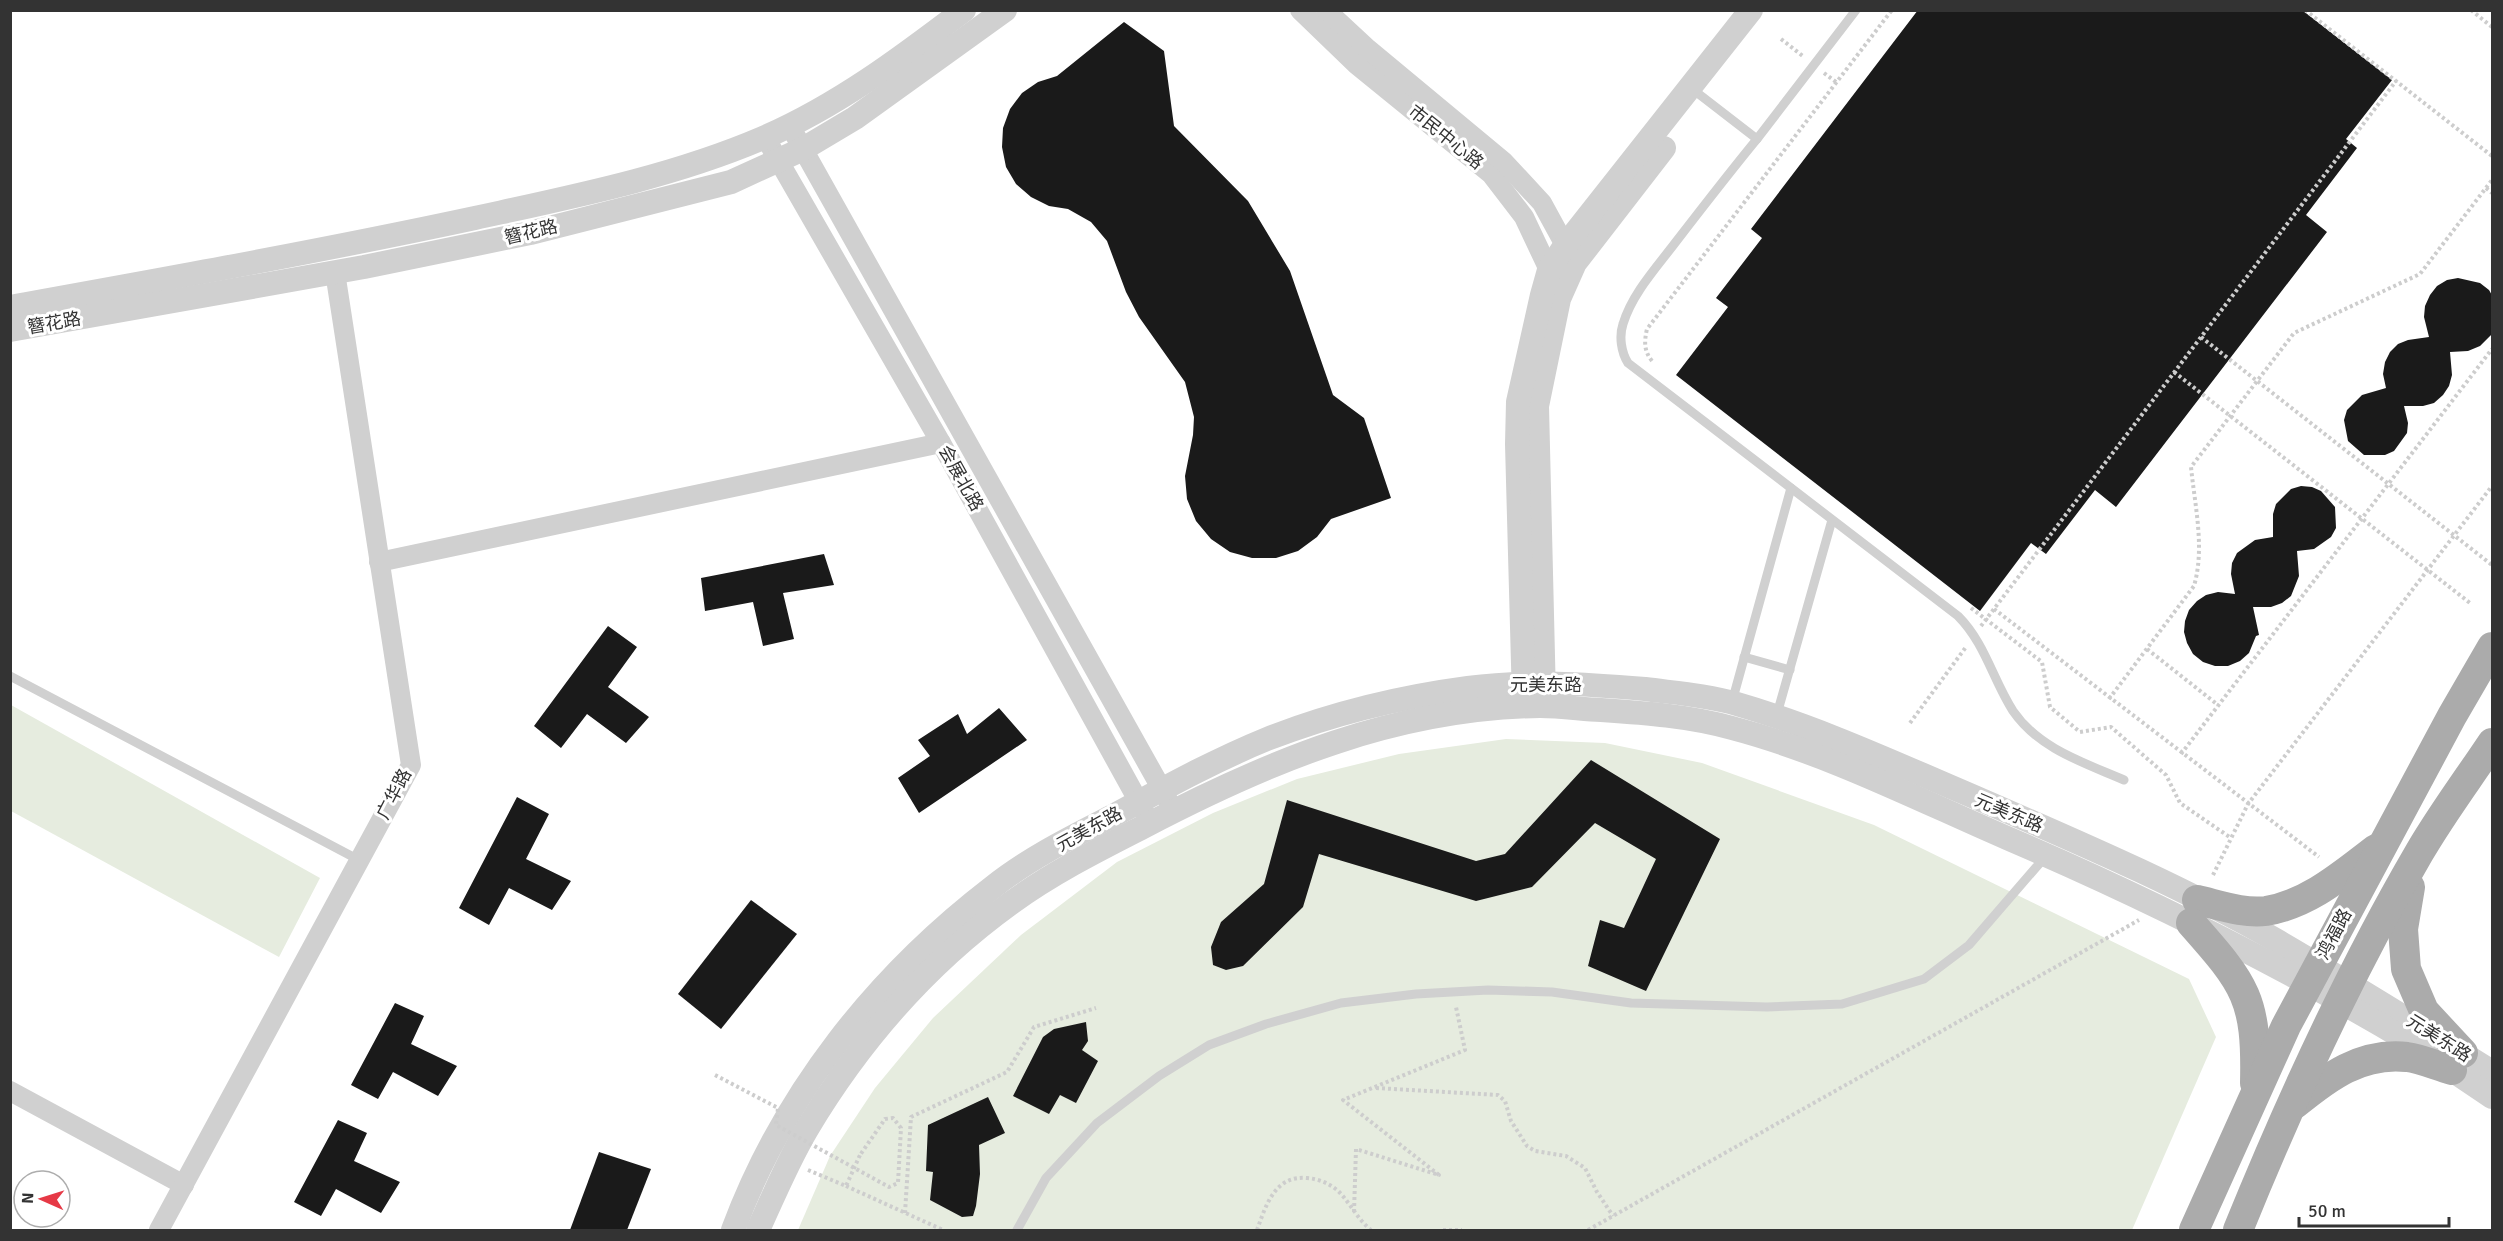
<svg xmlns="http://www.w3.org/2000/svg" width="2503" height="1241" viewBox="0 0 2503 1241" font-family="Signika,'Noto Sans SC',sans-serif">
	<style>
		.green { fill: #e6ecdf }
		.building { fill: #1a1a1a }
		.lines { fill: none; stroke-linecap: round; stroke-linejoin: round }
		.path { stroke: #cdcdcd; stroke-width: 4; stroke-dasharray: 3 3; stroke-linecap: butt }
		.service { stroke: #d0d0d0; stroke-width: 9 }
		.minor { stroke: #d0d0d0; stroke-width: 20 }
		.tertiary { stroke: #d0d0d0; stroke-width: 24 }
		.primary { stroke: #ababab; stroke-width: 30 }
		.path-bridge { stroke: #cdcdcd; stroke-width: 4; stroke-dasharray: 3 3; stroke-linecap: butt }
		.labels { text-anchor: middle; stroke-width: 6; stroke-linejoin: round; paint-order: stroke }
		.street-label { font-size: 18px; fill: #333; stroke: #fff }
	</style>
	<rect width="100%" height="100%" fill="#fff"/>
	<g class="green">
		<path d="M11,705l309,173 -41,79 -268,-146z"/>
		<path d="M1506,739l99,4 97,20 172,62 315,154 27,58 -84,193h-1334l32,-74 45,-68 58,-70 88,-83 96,-73 96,-49 84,-34 102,-25z"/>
	</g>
	<g class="building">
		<path d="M1918,10h384l90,70 -46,59 11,9 -51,67 21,17 -211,275 -21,-17 -49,64 -15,-11 -51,68 -304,-236 52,-68 -12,-9 46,-60 -11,-9z"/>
		<path d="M1124,22l40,29 10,75 74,75 42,70 43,124 31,23 27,80 -60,21 -14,18 -19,14 -22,7h-24l-22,-6 -19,-13 -15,-18 -9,-22 -2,-23 8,-41 1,-18 -9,-35 -46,-65 -13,-25 -19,-51 -16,-19 -23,-13 -19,-3 -18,-9 -15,-13 -10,-17 -4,-20 1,-19 7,-19 12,-16 16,-11 19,-6z"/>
		<path d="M2458,278l22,5 9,7 4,7v36l-13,13 -12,5 -18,1 2,23 -3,11 -6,9 -9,8 -11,3h-19l4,17 -1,10 -13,18 -9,4h-21l-16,-14 -4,-21 3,-10 15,-15 24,-7 -3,-14 2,-12 5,-10 8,-8 10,-4 21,-3 -5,-20 1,-11 5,-11 7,-9 10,-6z"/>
		<path d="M2301,486l11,1 9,4 14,16 1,21 -5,9 -17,12 -17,2 2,25 -8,20 -9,7 -11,4h-18l6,28 -3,1 -7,17 -9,8 -12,5h-13l-12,-4 -10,-8 -6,-11 -3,-11 1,-11 4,-11 8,-9 9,-6 12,-3 17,2 -4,-20 1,-11 5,-10 18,-13 18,-3v-23l3,-10 15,-15z"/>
		<path d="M824,554l10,31 -51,8 11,46 -31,7 -10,-44 -48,9 -4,-33z"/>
		<path d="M608,626l29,21 -29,40 41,30 -23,26 -39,-29 -26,34 -27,-22z"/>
		<path d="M999,708l28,32 -108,73 -21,-35 32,-22 -12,-16 40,-26 9,20z"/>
		<path d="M1591,760l129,79 -74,152 -58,-25 12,-46 24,8 32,-69 -61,-36 -63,64 -56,14 -157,-47 -16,53 -60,59 -17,4 -13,-5 -2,-18 10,-25 43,-38 23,-84 189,61 29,-7z"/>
		<path d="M517,797l32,17 -23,45 45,22 -19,29 -43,-22 -20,37 -30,-17z"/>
		<path d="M751,900l46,34 -76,95 -43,-35z"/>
		<path d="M395,1003l29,13 -13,28 46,22 -19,30 -45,-24 -15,27 -27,-14z"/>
		<path d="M1086,1022l2,19 -6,9 16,11 -22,42 -16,-8 -11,19 -36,-18 30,-59 11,-8z"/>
		<path d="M988,1097l17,36 -26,12 1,29 -4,32 -3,10 -11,1 -32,-17 3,-28 -7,-1 2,-46z"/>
		<path d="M338,1120l29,13 -13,28 46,21 -19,31 -45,-24 -15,27 -27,-14z"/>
		<path d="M599,1152l52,17 -24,61h-57z"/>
	</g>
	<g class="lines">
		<g class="path">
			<path d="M2305,10l187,146"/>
			<path d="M2471,10l21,17"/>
			<path d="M1781,39l23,18"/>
			<path d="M1824,73l12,9"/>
			<path d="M2486,188l6,5"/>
			<path d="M2201,337l291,228"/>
			<path d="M1652,361c-8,-10 -8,-19 -5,-32l245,-319"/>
			<path d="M2174,372l296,231"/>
			<path d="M1971,608l71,54 8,45 30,25 31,-5 55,48 14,28 51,35"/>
			<path d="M1994,609l325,248"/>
			<path d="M1981,626l415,-545"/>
			<path d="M2147,649l71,56"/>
			<path d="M2109,699l85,-113c11,-38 1,-79 -3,-119l103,-134 126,-59 72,-94"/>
			<path d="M1910,723l56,-76"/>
			<path d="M2181,754l311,-405"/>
			<path d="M2213,875l35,-71 244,-318"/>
			<path d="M1376,1088l122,7 7,6 6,20 16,25 8,5 31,5 19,12 12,24 16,24"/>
			<path d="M808,1170l38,16 14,-31"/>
			<path d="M846,1186l97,44"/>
			<path d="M1354,1212l2,-63 83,26 -96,-75 122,-50 -9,-43"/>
			<path d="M905,1213l6,-96 96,-45 27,-45 62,-19"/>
			<path d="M1257,1230c9,-25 18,-55 50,-52 12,1 21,5 30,12 13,12 20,29 34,40"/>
			<path d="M1443,1230h19"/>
			<path d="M1588,1230l551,-310"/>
		</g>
		<g class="service">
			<path d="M1691,88l66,51c-28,34 -55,69 -82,104 -19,25 -43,51 -52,81 -4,12 -2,28 5,39l330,253c27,27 35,64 55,95 26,38 72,52 111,69"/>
			<path d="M1757,139l99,-129"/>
			<path d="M1744,657l46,13"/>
			<path d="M10,676l349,184"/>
			<path d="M1732,702l59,-214"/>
			<path d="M1777,714l55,-194"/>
			<path d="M1017,1230l29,-52 51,-55 62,-47 50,-31 57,-21 75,-21 75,-9 72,-4 64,2 79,11 136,4 75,-3 82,-25 45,-34 76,-88"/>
		</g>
		<g class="minor">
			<path d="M1300,10l57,55 134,109 33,43 25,53 7,9"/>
			<path d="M1326,10l42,39 136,113 38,41 30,55"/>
			<path d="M790,126l384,685"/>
			<path d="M765,137l176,306 205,372"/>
			<path d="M379,562l562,-119"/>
			<path d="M10,1091l174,94"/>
			<path d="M159,1230l252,-465 -76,-493"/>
		</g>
		<g class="tertiary">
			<path d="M10,307c155,-28 311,-56 465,-89 96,-21 197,-41 288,-80 74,-32 138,-80 201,-128"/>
			<path d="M10,330l354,-63 166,-34 201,-51 72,-33 52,-31 150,-108"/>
			<path d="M1544,698l-7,-292 22,-107 16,-36 89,-115"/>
			<path d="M1524,700l-7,-256 1,-42 24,-107 7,-25 15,-23 187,-237"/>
			<path d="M733,1230c51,-137 144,-254 260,-343 35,-28 77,-49 116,-69 52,-28 104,-57 158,-79 64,-25 133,-42 201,-51 59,-8 118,-4 177,1 30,4 62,6 92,15 83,24 162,61 242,95 101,44 204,88 300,143 72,42 143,86 213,130"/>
			<path d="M758,1230c15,-33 30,-69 49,-101 52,-87 121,-166 204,-226 41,-30 87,-53 132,-76 126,-66 253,-119 397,-121 20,0 41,3 61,4 44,3 88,6 131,18 95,25 185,71 275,110 128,55 254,117 374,187 38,22 75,48 111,72"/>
		</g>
		<g class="primary">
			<path d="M2410,887l-7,42 3,40 18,42 39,42"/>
			<path d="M2197,900c22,5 47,14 69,11 43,-7 77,-37 110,-62"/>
			<path d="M2191,923c55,62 66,76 64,160"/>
			<path d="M2295,1104c33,-27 66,-52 112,-47 15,2 30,9 45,13"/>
			<path d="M2194,1230l92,-204 166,-310 40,-69"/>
			<path d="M2238,1230c52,-128 111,-257 181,-377 22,-38 49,-74 73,-110"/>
		</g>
		<path class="path-bridge" d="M715,1075l63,33 -2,17 113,62 9,-4 3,-55 -8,-10 -8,1 -25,36"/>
	</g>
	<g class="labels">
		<g class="street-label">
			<text transform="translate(1446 137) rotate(39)" y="6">市民中心路</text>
			<text transform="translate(531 232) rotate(-13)" y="6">簪花路</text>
			<text transform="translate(54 323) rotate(-10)" y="6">簪花路</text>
			<text transform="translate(961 478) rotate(61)" y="6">会展北路</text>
			<text x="1546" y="691">元美东路</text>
			<text transform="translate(394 794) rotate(-63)" y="6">广华路</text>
			<text transform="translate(2009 813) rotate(23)" y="6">元美东路</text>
			<text transform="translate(1089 829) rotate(-29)" y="6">元美东路</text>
			<text transform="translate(2334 934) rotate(-62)" y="6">鸿福路</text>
			<text transform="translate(2439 1038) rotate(32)" y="6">元美东路</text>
		</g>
	</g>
	<rect width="2503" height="1241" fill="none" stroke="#333333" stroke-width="24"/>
	<g transform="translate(42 1199) rotate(273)"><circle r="28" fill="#ffffff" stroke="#adadad" stroke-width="1.5"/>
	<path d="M0-4.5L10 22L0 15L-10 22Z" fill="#e63946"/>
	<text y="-9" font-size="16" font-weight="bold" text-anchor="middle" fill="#333333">N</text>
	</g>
	<path d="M2299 1217v9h150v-9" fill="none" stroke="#333333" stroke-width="3"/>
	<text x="2308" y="1217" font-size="18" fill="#333333" stroke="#ffffff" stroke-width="4.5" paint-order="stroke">50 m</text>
</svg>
